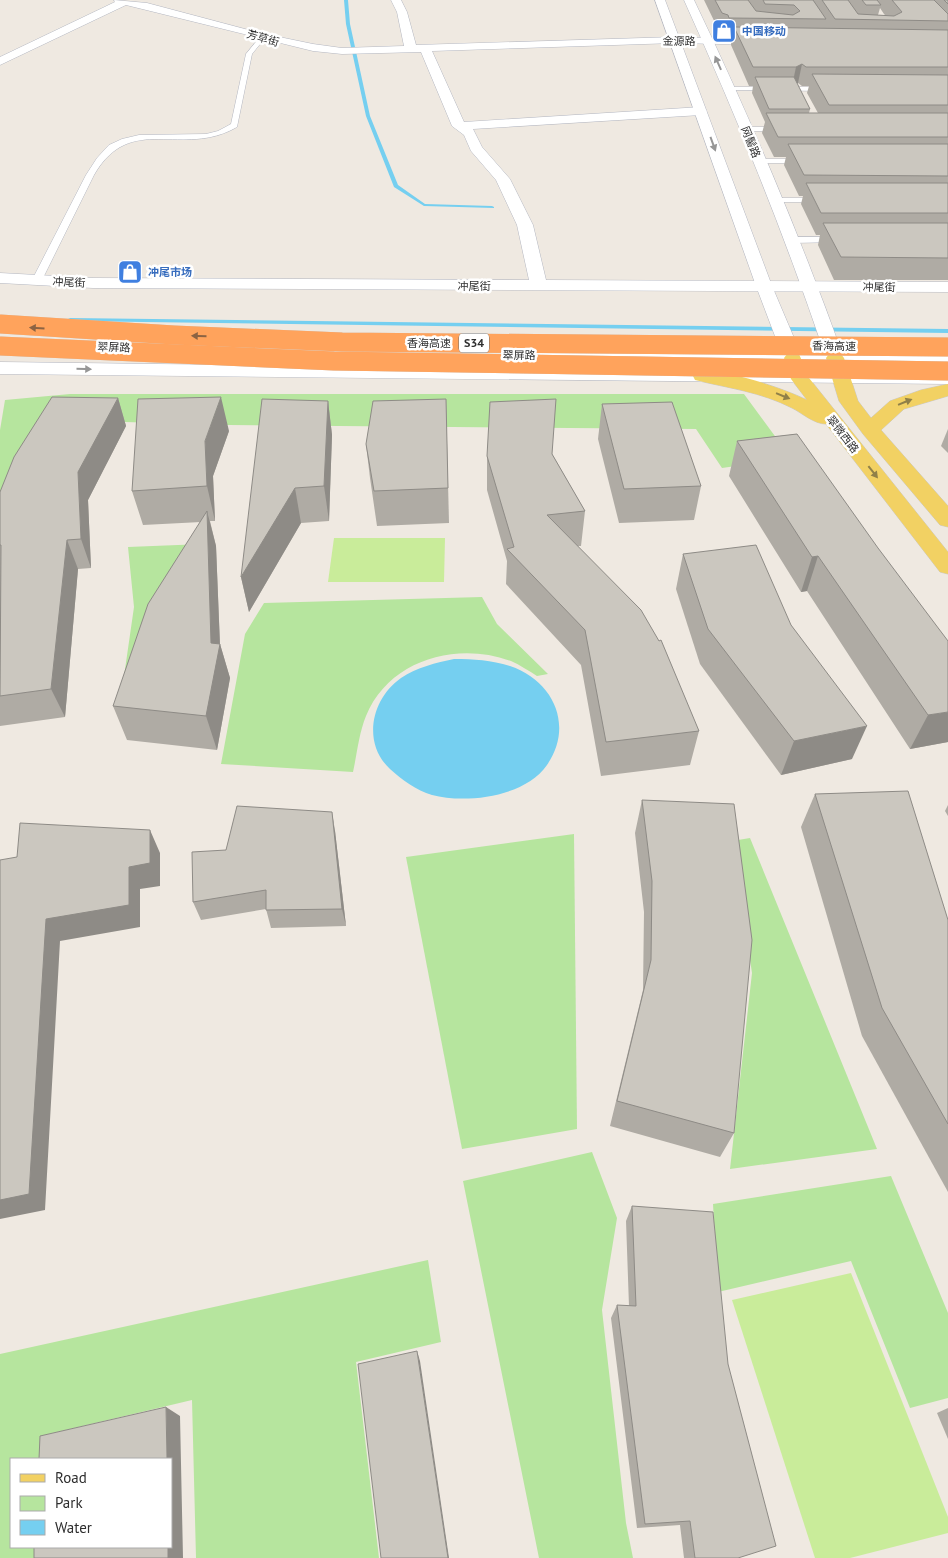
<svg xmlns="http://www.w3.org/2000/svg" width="948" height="1558" viewBox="0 0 948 1558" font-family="'PT Sans','Noto Sans SC',sans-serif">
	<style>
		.green { fill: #b6e59e }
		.pitch { fill: #c9ec9a }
		.water { fill: #75cff0 }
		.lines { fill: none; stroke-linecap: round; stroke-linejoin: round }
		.stream { fill: #75cff0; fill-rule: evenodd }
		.service-casing { stroke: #b4b7c1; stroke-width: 1 }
		.minor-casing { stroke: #b4b7c1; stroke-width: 1 }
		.secondary-casing { stroke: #b4b7c1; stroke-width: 1 }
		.primary-casing { stroke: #c9c9c9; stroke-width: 1 }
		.service { fill: #fff; fill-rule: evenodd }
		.minor { fill: #fff; fill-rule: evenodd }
		.secondary { fill: #fff; fill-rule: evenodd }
		.primary { fill: #f2d163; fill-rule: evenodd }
		.motorway-bridge-casing { stroke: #c9c9c9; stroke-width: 19; stroke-linecap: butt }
		.motorway-bridge { stroke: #ffa35c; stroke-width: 19 }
		.wall { fill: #afaba4; fill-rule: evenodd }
		.shaded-wall { fill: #8e8b86 }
		.building { fill: #cbc7bf; stroke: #8e8b86 }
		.oneway { fill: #969696 }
		.oneway2 { fill: #8c6343 }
		.oneway3 { fill: #908048 }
		.labels { text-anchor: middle; stroke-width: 5; stroke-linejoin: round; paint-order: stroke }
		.far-shop-label { font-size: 11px; font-weight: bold; fill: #366cbe; stroke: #fff; text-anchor: start }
		.far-street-label { font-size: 11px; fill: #2e2e2e; stroke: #fff }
		.shield { fill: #fff; stroke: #6d6d6d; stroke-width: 1 }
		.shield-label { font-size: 12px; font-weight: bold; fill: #2e2e2e }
	</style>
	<rect width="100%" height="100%" fill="#efe9e1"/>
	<g class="green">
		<path d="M70,394h674l47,64 -69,10 -26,-39 -467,-4 -174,-5 -55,102v-92l5,-30z"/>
		<path d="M203,544l-84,167 15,-104 -6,-60z"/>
		<path d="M482,597l15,27 51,50 -11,2c-8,-5 -17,-11 -26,-15 -55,-20 -122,-1 -145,55 -7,17 -9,38 -13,56l-132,-8 24,-130 19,-31z"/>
		<path d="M574,834l3,295 -115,20 -56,-292z"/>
		<path d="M750,838l127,311 -147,20 22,-196 -20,-132z"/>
		<path d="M592,1152l25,66 -15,92 24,213 7,35h-94l-76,-377z"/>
		<path d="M891,1176l57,137v85l-38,10 -59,-147 -133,31 -5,-88z"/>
		<path d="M428,1260l13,82 -85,20 23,196h-183l-4,-158 -143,34 -2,25h-36v88h32l-1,11h-42v-204z"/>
	</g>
	<g class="pitch">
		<path d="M334,538h111l-1,44h-116z"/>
		<path d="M851,1273l97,244v16l-98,25h-35l-83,-258z"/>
	</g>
	<path class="water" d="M454,659c20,0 37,1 56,7 44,15 64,60 37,99 -22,32 -81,39 -115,30 -16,-5 -30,-15 -42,-26 -28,-26 -19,-70 11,-91 16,-11 35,-15 53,-19z"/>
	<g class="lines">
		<g class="stream">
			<path d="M344,0h4l2,24 20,92 28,69 27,19 67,2 2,1v1l-70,-2 -30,-19 -28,-71 -20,-92z"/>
			<path d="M70,318l878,11v4l-880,-12v-2z"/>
		</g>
		<defs>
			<g id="service">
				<path d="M260,37l5,1 -13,16 -15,73c-55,32 -106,-16 -143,48l-52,105 -8,2 -2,-2 54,-105 11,-17 12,-13 13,-6 17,-4 67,-1 12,-3 13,-7 15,-70z"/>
				<path d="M730,87h99l3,2 -3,2 -101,-1z"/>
				<path d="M742,127h42l4,2 -4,2h-39z"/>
				<path d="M758,159h46l4,2 -4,2h-49l-1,-2z"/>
				<path d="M771,198h51l4,2 -4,2h-51z"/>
				<path d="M839,237l3,1v4l-51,1 -4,-3 4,-3z"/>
			</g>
			<path id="minor" d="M114,0l33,3 113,30 53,11 29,4 62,-2 -7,-34 -6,-12h10l6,12 9,33 259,-8 98,3v4l-4,1 -94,-2 -243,8 32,71 237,-15 6,4 -6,4 -228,14 9,18 28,32 23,46 13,55 402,2v10l-855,-4 -93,-5v-10l93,5 436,2 -12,-55 -21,-45 -25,-29 -7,-16 -12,-9 -31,-74 -79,2 -29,-3 -187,-46 -126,60v-8l115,-55z"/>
			<g id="secondary">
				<path d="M655,0h10l107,286 28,66h24c-40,-119 -88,-237 -140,-352h10c55,115 105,233 148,353l106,1v10l-419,-5 -3,-4 3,-4 6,-1 246,2 -25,-66z"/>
				<path d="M0,362l943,12 5,2v8l-948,-10z"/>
			</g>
			<g id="primary">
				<path d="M793,353l6,1 10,24 139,174v22l-8,-2 -114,-148c-12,0 -24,-11 -34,-16 -31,-16 -64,-20 -97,-28l-2,-4 2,-4c24,-6 90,17 112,28l-16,-21 -7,-21 3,-4z"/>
				<path d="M835,353l6,1 3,4 14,43 13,17 19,-17 31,-11 27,-6v12l-44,13 -23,21 67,76v21l-8,-2 -77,-91 -24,-33 -13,-43 3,-4z"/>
			</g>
		</defs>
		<use href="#service" class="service-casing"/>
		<use href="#minor" class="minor-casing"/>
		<use href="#secondary" class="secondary-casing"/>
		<use href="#primary" class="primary-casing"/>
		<use href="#service" class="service"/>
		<use href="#minor" class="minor"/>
		<use href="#secondary" class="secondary"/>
		<use href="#primary" class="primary"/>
		<defs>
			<g id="motorway-bridge">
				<path d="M0,324l174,11 168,7 606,5"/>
				<path d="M0,346l334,15 614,10"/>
			</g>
		</defs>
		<use href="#motorway-bridge" class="motorway-bridge-casing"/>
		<use href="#motorway-bridge" class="motorway-bridge"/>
	</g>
	<g class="wall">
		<path d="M704,0h244v280h-114l-16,-35 2,-10h-4l-15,-31 2,-8h-4l-15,-31 2,-8h-12l-12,-24 3,-11 -13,-29 1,-7h-4l-18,-41 1,-9h-6l-1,-3 -6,-2zM880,8l4,6 2,2 -8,-1zM798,83l4,3h7l-2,7 11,20h-9l1,-4 -13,-25z"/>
		<path d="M118,398l8,28 -38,74 3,68 -13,1 -13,148 -65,9v-234z"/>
		<path d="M446,399l3,124 -72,3 -7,-48 -4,-34z"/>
		<path d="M328,401l4,34 -3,86 -28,2 -52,89 -8,-35z"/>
		<path d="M602,404l99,82 -7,34 -75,3 -21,-84z"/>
		<path d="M948,429v24l-7,-7z"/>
		<path d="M229,431l-16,45 2,45h-5l6,25 4,98 10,34 -13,72 -90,-10 -14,-34 88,-184 -58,3 -11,-34z"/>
		<path d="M797,434l151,308 -38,7 -103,-158 -6,1 -72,-116 8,-35z"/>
		<path d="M552,454l33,57 -4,35h-3l121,185 -9,34 -89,11 -20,-111 -75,-81 1,-23 -20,-71v-34z"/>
		<path d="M683,554l169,205 -71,16 -81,-111 -24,-75z"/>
		<path d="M815,794l133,126v272l-86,-156 -61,-209z"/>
		<path d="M642,800l92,333 -14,24 -110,-31 33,-136 1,-78 -9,-79z"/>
		<path d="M948,805v11l-3,-5z"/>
		<path d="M335,831l11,95 -75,2 -5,-19 -65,11 -8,-18 33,-52z"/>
		<path d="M632,1206l106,352h-54l-4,-33 -43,3 -26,-210 6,-13 12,1 -3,-85z"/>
		<path d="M948,1408v31l-11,-26z"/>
	</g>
	<g class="shaded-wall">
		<path d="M802,64l-4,19 -6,3 4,-19z"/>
		<path d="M221,397l8,34 -16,45 2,45 -8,-35 -2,-45z"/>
		<path d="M118,398l8,28 -38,74 3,68 -10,-29 -3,-67z"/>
		<path d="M328,401l4,34 -3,86 -5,-35z"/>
		<path d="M295,488l6,35 -52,89 -8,-35z"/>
		<path d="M207,511l9,35 4,101v-3l10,34 -13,72 -11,-34 5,-73z"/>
		<path d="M67,540l11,29 -13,148 -14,-28z"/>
		<path d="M818,556l-11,35 -6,1 11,-35z"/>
		<path d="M948,712v30l-38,7 18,-34z"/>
		<path d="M867,726l-15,33 -71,16 13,-34z"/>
		<path d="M332,812l3,19 11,95 -4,-17z"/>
		<path d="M150,830l10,23v33l-20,3v38l-80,14 -15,269 -45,9v-19l46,-281z"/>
		<path d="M417,1351l3,10 29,197h-1z"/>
		<path d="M166,1407l14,9 3,142h-15v-11h3v-88h-4z"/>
	</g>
	<g class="building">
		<path d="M715,0h33l8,11 37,4 7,-4 -6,-6 -29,-1 -2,-4h50l13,19 -97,-1 -1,-3 -6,-2z"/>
		<path d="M822,0h26l10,14 36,2 8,-4 -10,-12h42l14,14v7l-113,-2z"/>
		<path d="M862,0h15l4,5h-15z"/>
		<path d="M944,0h4v4z"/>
		<path d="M734,27l214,3v37h-142l-4,-3 -6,3h-43z"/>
		<path d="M812,74l136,1v30h-119z"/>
		<path d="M755,77h39l16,32h-41z"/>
		<path d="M766,113h182v24h-170z"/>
		<path d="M788,144h160v32l-144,-1z"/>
		<path d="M806,183h142v30h-127z"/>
		<path d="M823,223h125v35l-107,-1z"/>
		<path d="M52,397l66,1 -40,74 3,67 -14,1 -16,149 -51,7 1,-151h-1v-53l14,-35z"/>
		<path d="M221,397l-16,44 2,45 -75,5 6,-92z"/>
		<path d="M262,399l66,2 -4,85 -29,2 -54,89z"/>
		<path d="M446,399l2,89 -74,3 -8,-47 7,-43z"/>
		<path d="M556,399l-4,55 33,57 -38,4 94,95 18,31 2,-1 38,91 -93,11 -21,-112 -78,-81 7,-2 -27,-91 3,-54z"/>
		<path d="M672,402l29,84 -77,3 -22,-85z"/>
		<path d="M797,434l81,114 70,93v71l-20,3 -110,-159 -6,1 -75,-116z"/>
		<path d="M207,511l4,132 9,1 -14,72 -93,-10 35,-102z"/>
		<path d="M756,545l35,80 76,101 -73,15 -86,-112 -25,-75z"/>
		<path d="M908,791l40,129v204l-66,-116 -67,-214z"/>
		<path d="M642,800l92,4 18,136 -18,193 -117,-32 34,-141 1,-79z"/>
		<path d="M237,806l95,6 10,97 -76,1v-20l-73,12 -1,-50 34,-2z"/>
		<path d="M20,823l130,7v33l-21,4v38l-83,14 -17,275 -29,6v-340l17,-3z"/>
		<path d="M632,1206l81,6 15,152 48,182 -38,12h-43l-5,-37 -45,3 -28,-219 19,1z"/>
		<path d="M417,1351l31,207h-67l-23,-194z"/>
		<path d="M166,1407l1,52h-128l1,-23z"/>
		<rect x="34" y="1547" width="134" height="11"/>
	</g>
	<defs><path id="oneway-solid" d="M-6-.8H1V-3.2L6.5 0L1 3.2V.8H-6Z" transform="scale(1.25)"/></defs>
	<g class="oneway">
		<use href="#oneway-solid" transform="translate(718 63) rotate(-114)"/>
		<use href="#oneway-solid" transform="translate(713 144) rotate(70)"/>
		<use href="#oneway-solid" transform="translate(84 369) rotate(1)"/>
	</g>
	<g class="oneway2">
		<use href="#oneway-solid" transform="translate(37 328) rotate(-177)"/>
		<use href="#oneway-solid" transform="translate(199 336) rotate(-178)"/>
	</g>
	<g class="oneway3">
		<use href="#oneway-solid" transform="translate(783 396) rotate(22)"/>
		<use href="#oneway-solid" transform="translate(905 402) rotate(-22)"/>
		<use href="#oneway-solid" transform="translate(873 472) rotate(52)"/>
	</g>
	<defs>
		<symbol id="shop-square" viewBox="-11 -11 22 22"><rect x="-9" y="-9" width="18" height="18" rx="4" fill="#3f7fe0" stroke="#fff"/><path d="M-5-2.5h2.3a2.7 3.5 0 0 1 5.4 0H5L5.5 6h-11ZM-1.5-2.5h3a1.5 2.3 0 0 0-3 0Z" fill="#fff"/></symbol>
	</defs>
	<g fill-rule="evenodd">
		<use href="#shop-square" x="710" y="17" width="28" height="28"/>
		<use href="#shop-square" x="116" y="258" width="28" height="28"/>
	</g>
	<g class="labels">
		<g class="far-shop-label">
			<text x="742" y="35">中国移动</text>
			<text x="148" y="276">冲尾市场</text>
		</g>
		<g class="far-street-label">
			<text transform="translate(263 38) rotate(16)" y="4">芳草街</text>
			<text transform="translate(679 41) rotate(1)" y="4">金源路</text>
			<text transform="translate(751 142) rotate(68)" y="4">网髻路</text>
			<text transform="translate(69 282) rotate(3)" y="4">冲尾街</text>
			<text x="474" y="290">冲尾街</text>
			<text transform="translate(879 287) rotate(1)" y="4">冲尾街</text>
			<text x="429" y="347">香海高速</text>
			<text transform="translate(834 346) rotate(1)" y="4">香海高速</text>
			<text transform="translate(114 347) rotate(2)" y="4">翠屏路</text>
			<text transform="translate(519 355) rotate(1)" y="4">翠屏路</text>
			<text transform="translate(843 434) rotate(52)" y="4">翠微西路</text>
		</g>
		<rect class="shield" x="459" y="333.5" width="30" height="19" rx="4"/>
		<g class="shield-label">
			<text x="474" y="347">S34</text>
		</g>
	</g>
	<rect x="10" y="1458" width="162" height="90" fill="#ffffff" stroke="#ababab"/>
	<rect x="20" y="1474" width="25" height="8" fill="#f2d163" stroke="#ababab"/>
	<text x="55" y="1483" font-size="15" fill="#2e2e2e">Road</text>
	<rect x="20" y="1496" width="25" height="15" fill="#b6e59e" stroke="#ababab"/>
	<text x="55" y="1508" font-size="15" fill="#2e2e2e">Park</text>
	<rect x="20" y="1520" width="25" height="15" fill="#75cff0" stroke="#ababab"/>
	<text x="55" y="1533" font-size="15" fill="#2e2e2e">Water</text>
</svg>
